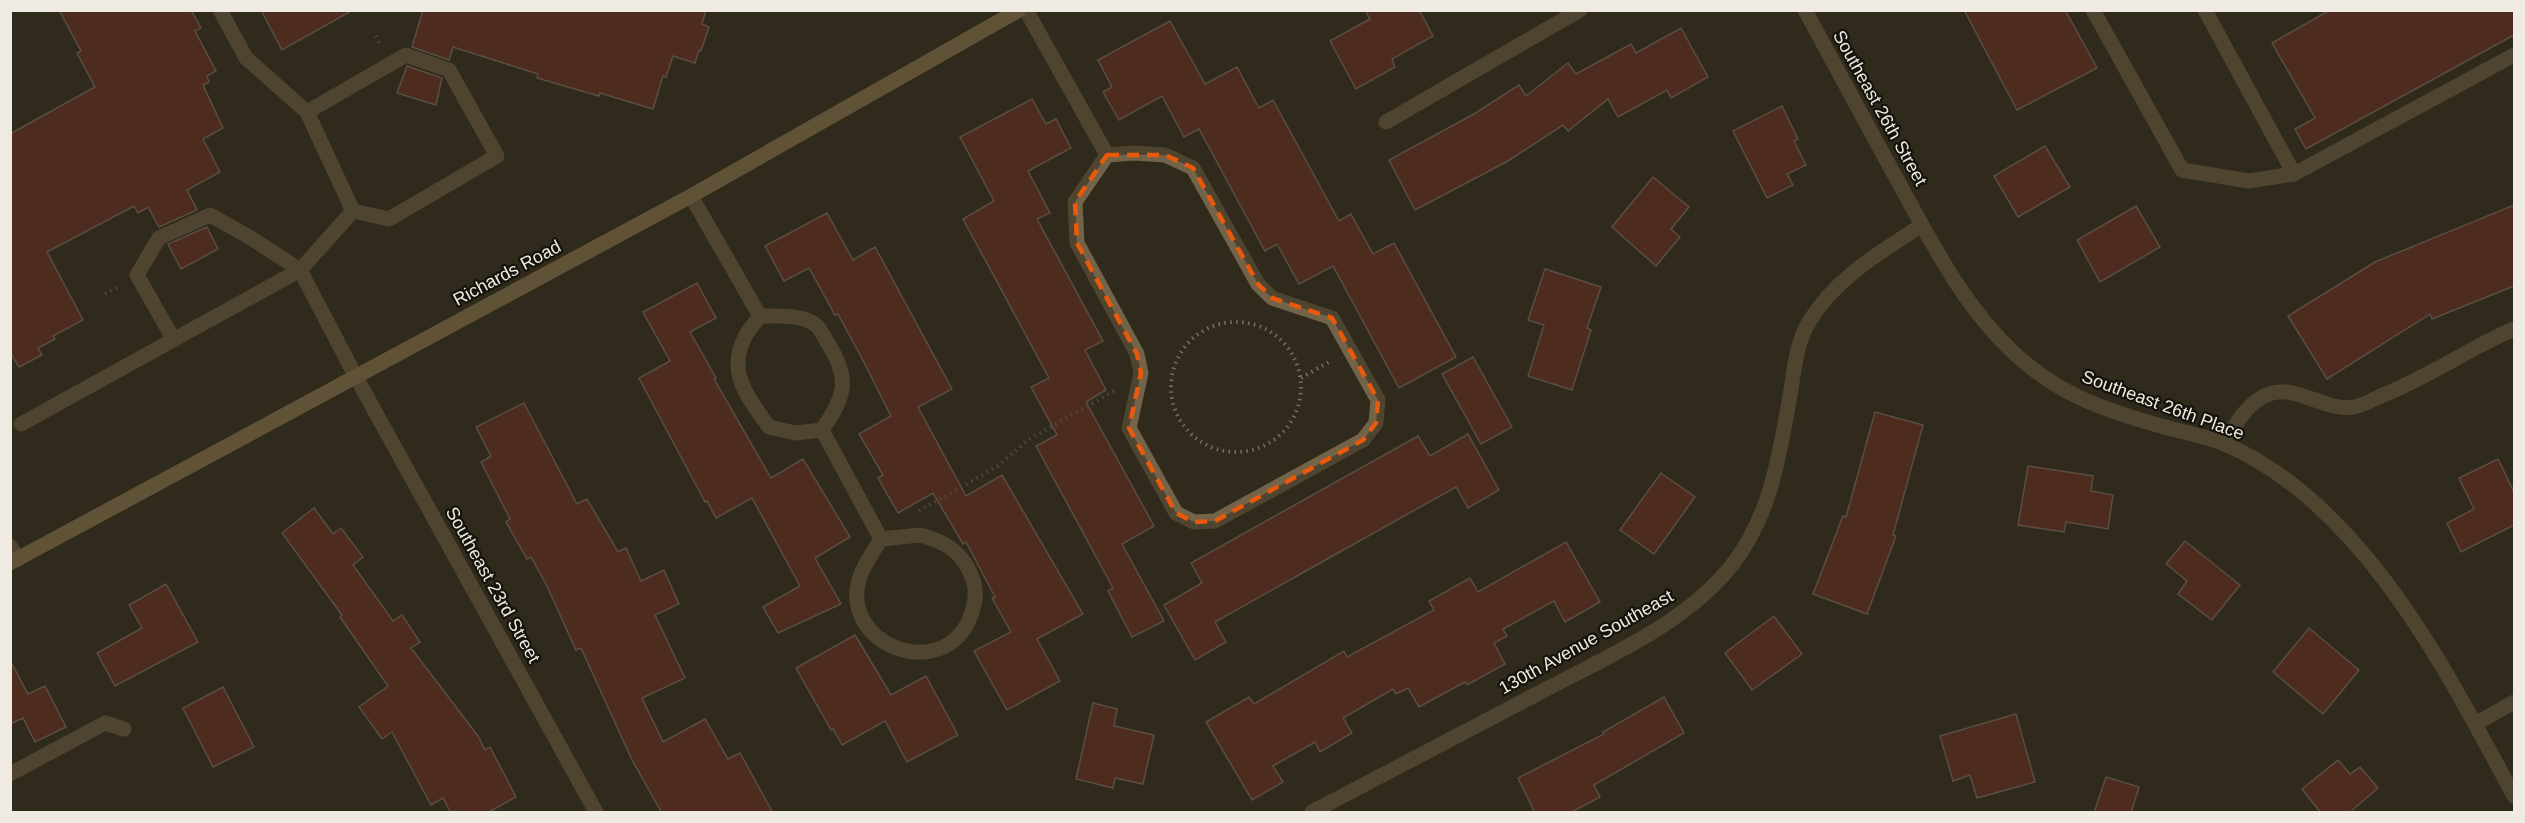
<svg xmlns="http://www.w3.org/2000/svg" width="2525" height="823" viewBox="0 0 2525 823" font-family="Helvetica,sans-serif">
	<style>
		.building { fill: #712e23; stroke: #8d7975; stroke-width: 1.5 }
		.lines { fill: none; stroke-linecap: round; stroke-linejoin: round }
		.path { stroke: #736f62; stroke-width: 4; stroke-dasharray: 1.5 4.5; stroke-linecap: butt }
		.service { stroke: #736449; stroke-width: 15 }
		.minor { stroke: #736449; stroke-width: 15 }
		.tertiary { stroke: #736449; stroke-width: 15 }
		.secondary { stroke: #9c8459; stroke-width: 15 }
		.marked { fill: none; stroke: #e8590c; stroke-width: 4.5; stroke-dasharray: 12 8; stroke-linejoin: round }
		.labels { text-anchor: middle; stroke-width: 4.5; stroke-linejoin: round; paint-order: stroke }
		.street-label { font-size: 18px; fill: #efebe2; stroke: #15130c }
	</style>
	<rect width="100%" height="100%" fill="#2f2a1b"/>
	<g class="building">
		<path d="M59,10h132l10,18 -6,3 21,40 -9,5 2,6 -6,3 20,43 -20,11 17,33 -33,18 10,20 -38,17 -11,-20 -10,6 -4,-7 -87,46 36,68 -30,16 2,3 -17,9 4,7 -23,12 -9,-15v-218l85,-47 -18,-34 4,-2z"/>
		<path d="M261,10h92l-71,40z"/>
		<path d="M423,10h283l-4,14 7,3 -8,24 -2,-1 -4,13 -22,-7 -7,21 -3,-1 -10,33 -53,-16 -1,3 -62,-18 1,-4 -85,-27 -4,13 -37,-13z"/>
		<path d="M1365,10h54l14,26 -41,23 3,8 -39,22 -26,-48 40,-22z"/>
		<path d="M1964,10h101l32,58 -80,42z"/>
		<path d="M2330,10h184v25l-208,114 -11,-20 20,-11 -43,-75z"/>
		<path d="M1170,21l35,63 32,-17 22,41 14,-8 66,121 12,-7 22,40 21,-11 62,114 -57,31 -66,-122 -34,18 -22,-40 -12,7 -66,-122 -15,8 -22,-41 -43,24 -16,-28 9,-5 -14,-27z"/>
		<path d="M1681,28l27,49 -37,21 -4,-8 -49,27 -10,-18 -40,32 -5,-6 -55,36 -93,49 -26,-50 85,-46 45,-29 7,11 42,-33 8,11 55,-30 5,9z"/>
		<path d="M407,66l35,12 -6,27 -39,-12z"/>
		<path d="M1032,99l14,25 10,-5 15,29 -43,23 22,42 -13,6 66,122 -18,9 21,40 -20,12 68,124 -32,18 42,77 -32,16 -24,-46 5,-3 -77,-142 21,-11 -26,-48 18,-9 -86,-159 31,-18 -34,-64z"/>
		<path d="M1782,106l16,33 -4,2 12,24 -19,9 6,11 -26,13 -34,-67z"/>
		<path d="M2045,146l25,41 -52,30 -24,-41z"/>
		<path d="M1653,177l36,30 -18,22 9,8 -24,29 -44,-39z"/>
		<path d="M2514,205v81l-82,33 -2,-5 -103,65 -39,-63 87,-54z"/>
		<path d="M2136,206l24,41 -60,35 -23,-42z"/>
		<path d="M827,213l26,47 22,-13 77,142 -34,18 48,89 36,-21 81,139 -46,25 23,42 -53,29 -33,-59 37,-19 -19,-34 3,-1 -29,-55 -3,2 -30,-51 -35,20 -20,-35 5,-3 -24,-41 32,-18 -24,-48 -29,-54 -3,1 -26,-47 -25,13 -19,-35z"/>
		<path d="M207,227l11,22 -37,20 -13,-25z"/>
		<path d="M1545,269l56,18 -14,41 4,2 -19,60 -44,-14 16,-51 -16,-5z"/>
		<path d="M697,283l19,35 -26,14 26,46 -2,1 57,99 32,-19 47,78 -35,21 26,46 -63,29 -15,-26 37,-21 -48,-88 -36,20 -9,-17 -2,1 -66,-124 31,-17 -27,-49z"/>
		<path d="M1473,357l39,70 -31,17 -39,-70z"/>
		<path d="M524,403l53,101 10,-5 31,53 8,-4 15,33 23,-11 15,34 -24,11 30,63 -43,20 21,44 42,-23 23,40 12,-6 33,60h-111l-30,-53 -51,-112 -5,2 -30,-66 -15,-27 -4,2 -21,-37 4,-3 -29,-57 10,-6 -15,-29z"/>
		<path d="M1875,412l48,13 -30,110 3,1 -29,78 -54,-20 30,-78 3,1z"/>
		<path d="M1468,434l31,56 -31,18 -12,-21 -127,71 -114,64 11,20 -31,18 -31,-55 38,-22 -11,-20 227,-127 12,20z"/>
		<path d="M2498,459l16,33v33l-53,27 -14,-29 27,-14 -15,-31z"/>
		<path d="M2028,466l65,10 -2,15 22,4 -5,34 -42,-7 -2,10 -46,-7z"/>
		<path d="M1661,473l34,24 -41,57 -34,-24z"/>
		<path d="M314,508l19,26 8,-6 22,29 -10,8 40,56 9,-6 18,27 -9,6 67,88 7,14 5,-3 26,50 -29,16h-36l-8,-15 -12,7 -39,-73 -10,7 -23,-32 29,-21 -48,-69 2,-2 -60,-82z"/>
		<path d="M2185,541l55,44 -28,35 -34,-26 9,-13 -21,-17z"/>
		<path d="M1566,542l34,60 -35,20 -11,-21 -51,28 4,7 -13,7 11,21 -38,21 -2,-3 -46,25 -11,-19 -12,6 -3,-5 -50,29 9,15 -32,19 -5,-10 -42,24 10,16 -31,18 -46,-78 43,-25 5,7 90,-53 3,6 87,-47 -5,-9 41,-23 8,14z"/>
		<path d="M166,584l32,58 -83,44 -18,-33 45,-25 -13,-23z"/>
		<path d="M1774,616l28,38 -50,36 -27,-37z"/>
		<path d="M2309,628l50,42 -36,44 -50,-42z"/>
		<path d="M855,635l36,60 35,-19 32,59 -51,27 -22,-41 -43,24 -9,-16 -2,1 -35,-62z"/>
		<path d="M10,660l18,34 17,-8 21,41 -31,15 -12,-24 -13,6z"/>
		<path d="M223,687l31,60 -41,20 -30,-59z"/>
		<path d="M1664,697l20,36 -90,52 6,12 -30,16h-35l-17,-35 86,-44 -1,-2z"/>
		<path d="M1093,703l24,6 -3,17 40,9 -11,49 -28,-6 -2,10 -37,-9z"/>
		<path d="M2016,714l19,68 -58,16 -7,-23 -17,6 -13,-45z"/>
		<path d="M2338,760l12,14 10,-7 18,21 -29,25h-28l-19,-24z"/>
		<path d="M2106,777l33,10 -8,26h-37z"/>
	</g>
	<g class="lines">
		<g class="path">
			<path d="M376,36l5,10"/>
			<path d="M105,294l13,-7"/>
			<circle cx="1236" cy="387" r="65"/>
			<path d="M1301,378l28,-16"/>
			<path d="M919,511l79,-45 30,-26 86,-49"/>
		</g>
		<g class="service">
			<path d="M2093,10l89,160 67,11 45,-7 220,-119"/>
			<path d="M2205,10l89,164"/>
			<path d="M307,112l99,-57 43,15 48,86 -108,63 -36,-8"/>
			<path d="M1386,122l194,-112"/>
			<path d="M174,340l-37,-65 22,-37 51,-23 41,23 49,32 53,-59 -46,-99 -61,-54 -26,-48"/>
			<path d="M21,424l279,-154 56,107"/>
			<path d="M2224,444c11,-19 24,-43 45,-50 28,-10 56,18 85,13 10,-2 20,-8 29,-12 46,-18 86,-47 131,-66"/>
			<path d="M10,546l8,13"/>
		</g>
		<g class="minor">
			<path d="M1026,10l81,145"/>
			<path d="M1134,153l31,2 28,13 65,116 14,14 60,20 46,82 -2,23 -13,17 -148,81 -21,1 -18,-9 -47,-85 12,-55 -4,-19 -60,-111 -2,-41 32,-47z"/>
			<path d="M691,196l69,120"/>
			<path d="M760,316c-5,7 -13,15 -16,23 -17,35 5,60 25,88l26,6 27,-3"/>
			<path d="M760,316c17,0 41,-2 56,9 5,4 9,14 13,20 22,35 15,53 -7,85"/>
			<path d="M356,377l240,435"/>
			<path d="M822,430l59,109"/>
			<path d="M920,535c27,7 44,18 53,45 4,11 2,24 -2,35 -26,72 -137,29 -110,-41 5,-12 13,-24 20,-35z"/>
			<path d="M2475,724l39,-22"/>
			<path d="M10,774l95,-51 19,6"/>
			<path d="M1312,812c75,-39 150,-79 225,-118 65,-35 148,-69 195,-129 39,-50 47,-109 58,-169 4,-24 6,-53 19,-74 26,-44 72,-70 113,-97"/>
		</g>
		<path class="tertiary" d="M1805,10c32,59 63,117 95,175 33,60 64,122 115,169 45,41 89,56 146,72 21,6 44,10 64,18 138,60 221,226 289,352"/>
		<path class="secondary" d="M10,563l681,-367 328,-186"/>
	</g>
	<path d="M0 0H2525V823H0ZM1107,155h58l28,13 65,116 14,14 60,20 46,82 -2,23 -13,17 -148,81 -21,1 -18,-9 -47,-85 12,-55 -4,-19 -60,-111 -2,-41z" fill="#2f2a1b" fill-opacity=".55" fill-rule="evenodd"/>
	<path class="marked" d="M1107,155h58l28,13 65,116 14,14 60,20 46,82 -2,23 -13,17 -148,81 -21,1 -18,-9 -47,-85 12,-55 -4,-19 -60,-111 -2,-41z"/>
	<g class="labels">
		<g class="street-label">
			<text transform="translate(1880 108) rotate(61)" y="6">Southeast 26th Street</text>
			<text transform="translate(507 273) rotate(-28)" y="6">Richards Road</text>
			<text transform="translate(2163 405) rotate(20)" y="6">Southeast 26th Place</text>
			<text transform="translate(493 585) rotate(61)" y="6">Southeast 23rd Street</text>
			<text transform="translate(1586 642) rotate(-29)" y="6">130th Avenue Southeast</text>
		</g>
	</g>
	<rect width="2525" height="823" fill="none" stroke="#efebe2" stroke-width="24"/>
</svg>
